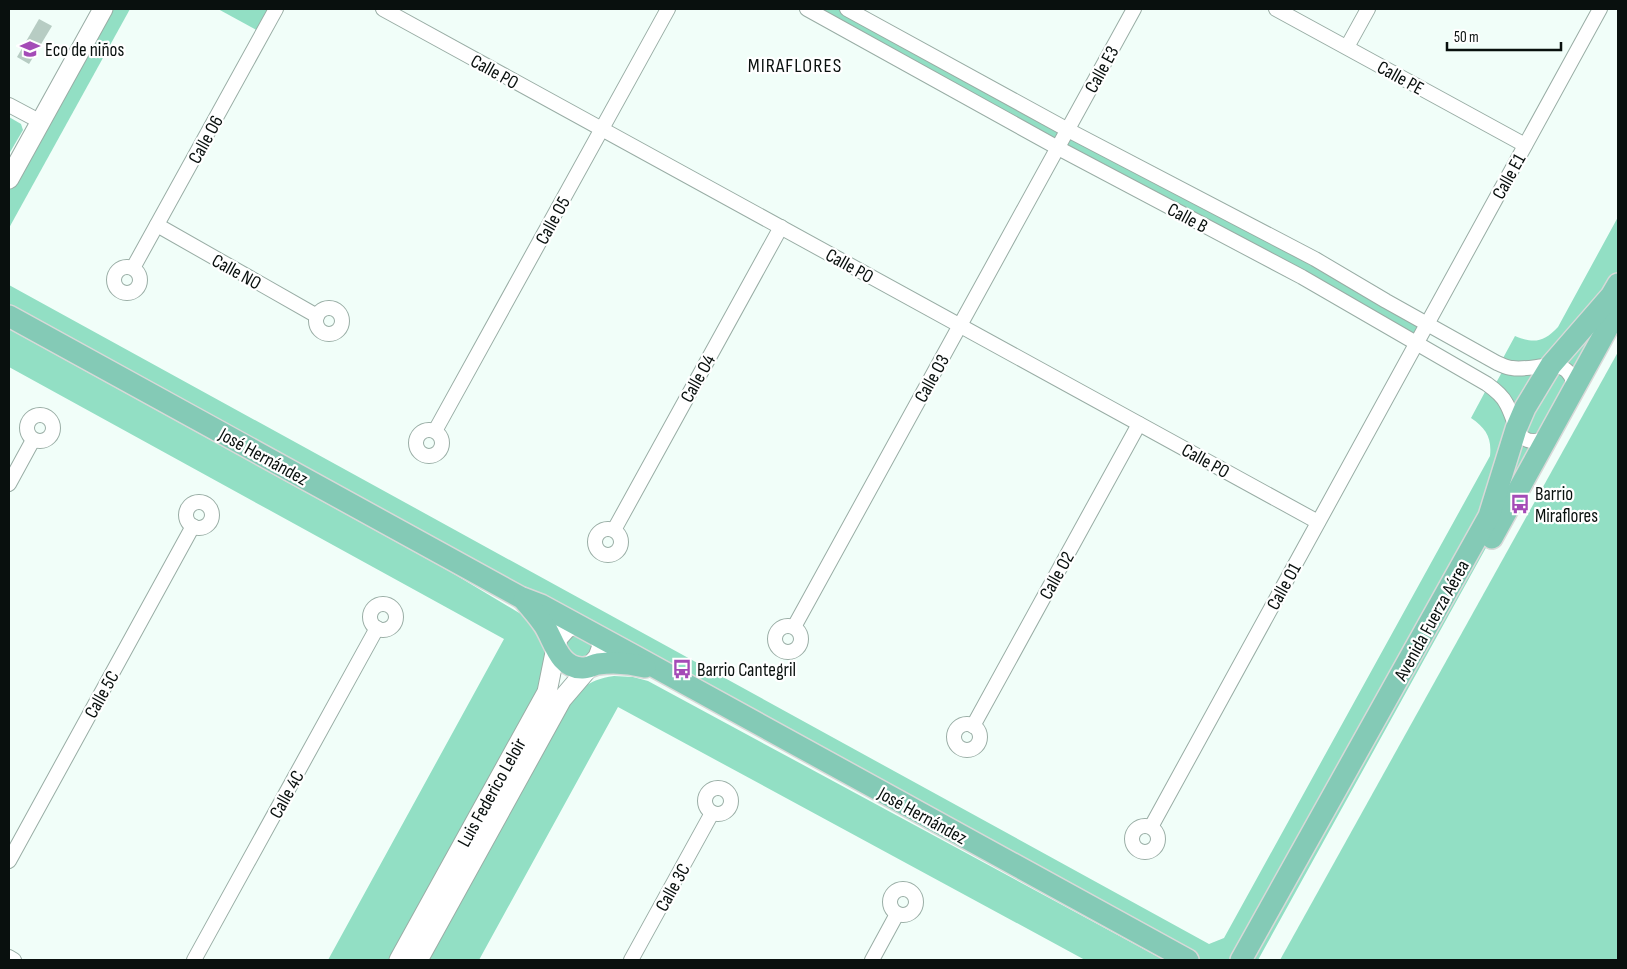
<svg xmlns="http://www.w3.org/2000/svg" width="1627" height="969" viewBox="0 0 1627 969" font-family="'Sofia Sans Condensed',sans-serif">
	<style>
		.green { fill: #92dfc4 }
		.building { fill: #b7ccc3 }
		.lines { fill: none; stroke-linecap: round; stroke-linejoin: round }
		.street-casing { stroke: #99ada5; stroke-width: 16 }
		.secondary-casing { stroke: #99ada5; stroke-width: 21 }
		.primary-casing { stroke: #d8d9d8; stroke-width: 24 }
		.street { stroke: #fff; stroke-width: 14 }
		.secondary { stroke: #fff; stroke-width: 19 }
		.primary { stroke: #84cab6; stroke-width: 21 }
		.labels { text-anchor: middle; stroke-width: 4.5; stroke-linejoin: round; paint-order: stroke }
		.poi-label { font-size: 19px; fill: #09100e; stroke: #fff; text-anchor: start }
		.street-label { font-size: 19px; fill: #09100e; stroke: #fff }
		.neighbourhood-label { font-size: 20px; letter-spacing: 1px; fill: #09100e; stroke: #fff }
	</style>
	<rect width="100%" height="100%" fill="#f1fef9"/>
	<g class="green">
		<path d="M103,9h27l-121,219v-49z"/>
		<path d="M218,9h58l-14,24z"/>
		<path d="M807,9h40l580,315 -11,20z"/>
		<path d="M9,117l12,7 2,6 -14,24z"/>
		<path d="M1618,217v92l-360,651h-70l-529,-290 -75,-2 -50,-57 -525,-295v-31l1200,659 15,-6 266,-482c2,-18 -4,-28 -19,-38l15,-28 5,2 16,-29 -5,-3 13,-24c19,8 29,6 43,-9z"/>
		<path d="M9,329l440,242 77,46 17,25 3,11 -4,35 -150,272h-64l176,-321 -495,-272z"/>
		<path d="M1618,352v608h-338z"/>
		<path d="M614,676l19,1 15,4 516,279h-79l-467,-253 -139,253h-56l137,-250c19,-19 26,-30 54,-34z"/>
	</g>
	<path class="building" d="M39,19l13,7 -23,38 -12,-7z"/>
	<g class="lines">
		<defs>
			<g id="street">
				<path d="M383,9l935,513"/>
				<path d="M807,9l251,139 244,129 185,107c7,5 15,11 19,19 11,18 9,48 41,35"/>
				<path d="M847,9l221,121 247,129 71,42 111,62c5,2 10,5 15,5 24,4 59,-17 62,21"/>
				<path d="M1276,9l249,136"/>
				<path d="M1347,47l21,-38"/>
				<path d="M9,105l32,17"/>
				<path d="M157,225l160,91"/>
				<circle cx="127" cy="280" r="13"/>
				<path d="M133,268l143,-259"/>
				<circle cx="329" cy="321" r="13"/>
				<circle cx="40" cy="428" r="13"/>
				<circle cx="429" cy="443" r="13"/>
				<path d="M435,431l233,-422"/>
				<path d="M9,484l24,-44"/>
				<circle cx="199" cy="515" r="13"/>
				<circle cx="608" cy="542" r="13"/>
				<path d="M614,530l167,-303"/>
				<circle cx="383" cy="617" r="13"/>
				<circle cx="788" cy="639" r="13"/>
				<path d="M794,627l340,-618"/>
				<circle cx="967" cy="737" r="13"/>
				<path d="M973,726l166,-302"/>
				<circle cx="718" cy="801" r="13"/>
				<circle cx="1145" cy="839" r="13"/>
				<path d="M1151,827l449,-818"/>
				<path d="M9,861l184,-335"/>
				<circle cx="903" cy="902" r="13"/>
				<path d="M9,957l5,3"/>
				<path d="M194,960l183,-332"/>
				<path d="M631,960l81,-147"/>
				<path d="M872,960l25,-46"/>
			</g>
			<g id="secondary">
				<path d="M9,179l94,-170"/>
				<path d="M399,960l148,-268 11,-54 8,-9 9,-5"/>
				<path d="M418,960l144,-261 36,-42 4,-11 -3,-9"/>
			</g>
			<g id="primary">
				<path d="M9,316l511,281 21,8 90,49 557,306"/>
				<path d="M1492,538l126,-229"/>
				<path d="M524,600c7,8 14,16 20,25 10,15 15,44 39,43 5,0 10,-3 15,-4 16,-2 31,-1 47,3"/>
				<path d="M1241,960l248,-444 27,-87 9,-21 26,-43 60,-69 7,-12"/>
			</g>
		</defs>
		<use href="#street" class="street-casing"/>
		<use href="#secondary" class="secondary-casing"/>
		<use href="#primary" class="primary-casing"/>
		<use href="#street" class="street"/>
		<use href="#secondary" class="secondary"/>
		<use href="#primary" class="primary"/>
	</g>
	<defs>
		<symbol id="school-bare" viewBox="-9 -9 18 18"><path d="M0-5L7-2L0 1L-7-2ZM-4 1L0 2.5L4 1V4Q0 6-4 4Z" fill="#a44bb7" stroke="#fff" stroke-width="2.5" paint-order="stroke"/></symbol>
		<symbol id="bus-bare" viewBox="-9 -9 18 18"><path d="M-5-6H5V4H4V6H2V4H-2V6H-4V4H-5ZM-3.5-4V0h7V-4ZM-3.5 1.2v1.5H-2V1.2ZM2 1.2v1.5H3.5V1.2Z" fill="#a44bb7" stroke="#fff" stroke-width="2.5" paint-order="stroke"/></symbol>
	</defs>
	<g fill-rule="evenodd">
		<use href="#school-bare" x="16" y="35" width="28" height="28"/>
		<use href="#bus-bare" x="1506" y="490" width="28" height="28"/>
		<use href="#bus-bare" x="668" y="655" width="28" height="28"/>
	</g>
	<g class="labels">
		<g class="poi-label">
			<text x="45" y="56">Eco de niños</text>
			<text x="1535" y="500">Barrio<tspan x="1535" dy="22">Miraflores</tspan></text>
			<text x="697" y="676">Barrio Cantegril</text>
		</g>
		<g class="street-label">
			<text transform="translate(1101 69) rotate(-61)" y="7">Calle E3</text>
			<text transform="translate(495 71) rotate(29)" y="7">Calle PO</text>
			<text transform="translate(1401 77) rotate(29)" y="7">Calle PE</text>
			<text transform="translate(205 139) rotate(-61)" y="7">Calle O6</text>
			<text transform="translate(1508 176) rotate(-61)" y="7">Calle E1</text>
			<text transform="translate(1188 217) rotate(28)" y="7">Calle B</text>
			<text transform="translate(552 220) rotate(-61)" y="7">Calle O5</text>
			<text transform="translate(850 265) rotate(29)" y="7">Calle PO</text>
			<text transform="translate(237 271) rotate(29)" y="7">Calle NO</text>
			<text transform="translate(697 378) rotate(-61)" y="7">Calle O4</text>
			<text transform="translate(931 378) rotate(-61)" y="7">Calle O3</text>
			<text transform="translate(264 456) rotate(29)" y="7">José Hernández</text>
			<text transform="translate(1206 460) rotate(29)" y="7">Calle PO</text>
			<text transform="translate(1056 575) rotate(-61)" y="7">Calle O2</text>
			<text transform="translate(1283 586) rotate(-61)" y="7">Calle O1</text>
			<text transform="translate(1431 620) rotate(-61)" y="7">Avenida Fuerza Aérea</text>
			<text transform="translate(101 694) rotate(-61)" y="7">Calle 5C</text>
			<text transform="translate(491 792) rotate(-61)" y="7">Luis Federico Leloir</text>
			<text transform="translate(286 794) rotate(-61)" y="7">Calle 4C</text>
			<text transform="translate(923 815) rotate(29)" y="7">José Hernández</text>
			<text transform="translate(672 887) rotate(-61)" y="7">Calle 3C</text>
		</g>
		<g class="neighbourhood-label">
			<text x="795" y="72">MIRAFLORES</text>
		</g>
	</g>
	<rect width="1627" height="969" fill="none" stroke="#09100e" stroke-width="20"/>
	<path d="M1447 42v8h114v-8" fill="none" stroke="#09100e" stroke-width="2.5"/>
	<text x="1454" y="42" font-size="15" fill="#09100e" stroke="#ffffff" stroke-width="4" paint-order="stroke">50 m</text>
</svg>
